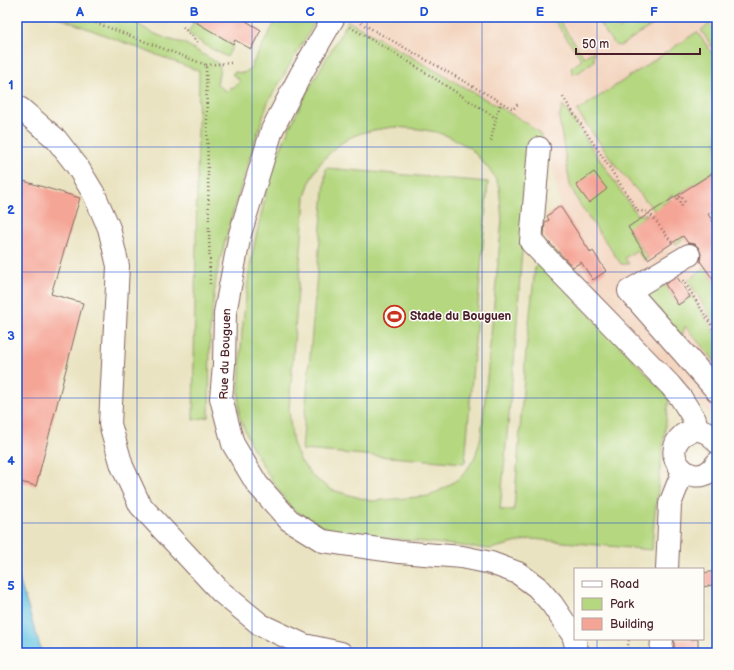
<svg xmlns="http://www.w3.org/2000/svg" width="734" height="670" viewBox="0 0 734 670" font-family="'Balsamiq Sans',sans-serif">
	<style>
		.built { fill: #f3d4be }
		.green { fill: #b4d77f; stroke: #7f7b55; fill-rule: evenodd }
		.water { fill: #64c4e2; stroke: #577286 }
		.building { fill: #f5a596 }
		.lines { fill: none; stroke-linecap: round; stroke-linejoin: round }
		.minor-casing { stroke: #826460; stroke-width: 24 }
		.path { stroke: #826460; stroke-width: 2.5; stroke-dasharray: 1 3; stroke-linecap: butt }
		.minor { stroke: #fff; stroke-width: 22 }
		.grid { fill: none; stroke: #1d4ed8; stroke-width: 1; stroke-opacity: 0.55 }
		.labels { text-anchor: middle; stroke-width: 3; stroke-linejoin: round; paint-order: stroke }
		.poi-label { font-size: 12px; font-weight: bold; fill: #4a1f2b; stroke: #fdfcf7; text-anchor: start }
		.street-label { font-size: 12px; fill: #4a1f2b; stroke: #fdfcf7 }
		.neatline { fill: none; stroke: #1d4ed8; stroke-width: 1.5 }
		.grid-label { font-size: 13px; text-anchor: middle; font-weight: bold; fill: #1d4ed8 }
	</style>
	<rect width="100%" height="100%" fill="#fdfcf7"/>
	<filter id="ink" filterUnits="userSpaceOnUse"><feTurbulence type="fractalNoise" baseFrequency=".025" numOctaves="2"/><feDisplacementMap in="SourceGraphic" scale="8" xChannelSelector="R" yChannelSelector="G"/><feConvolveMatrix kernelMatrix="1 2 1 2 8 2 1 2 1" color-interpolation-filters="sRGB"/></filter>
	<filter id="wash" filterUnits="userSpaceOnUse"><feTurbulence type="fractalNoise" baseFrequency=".012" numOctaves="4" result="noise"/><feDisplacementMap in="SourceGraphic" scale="16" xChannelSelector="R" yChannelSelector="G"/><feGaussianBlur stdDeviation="0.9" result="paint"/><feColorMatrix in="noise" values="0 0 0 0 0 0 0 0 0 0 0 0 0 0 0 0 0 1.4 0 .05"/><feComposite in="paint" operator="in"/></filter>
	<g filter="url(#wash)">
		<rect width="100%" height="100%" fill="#eae3c1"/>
		<path class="built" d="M351,17h366v405l-144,-155 5,-4 -4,-5 14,-9 -28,-43 -11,-60 -7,-10 -194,-115z"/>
		<g class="green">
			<path d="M57,17h69l25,15 16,7 8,2 9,2 35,21 1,3 -3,18 11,7 3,-5h4l5,-6 -8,-7 3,-2 9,1 5,-3 29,-53h40l-50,85 -12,36 -26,84 -13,51 -7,54 -1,90 -16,3 6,-349z"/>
			<path d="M552,17h5l27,40 10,-6v10l-16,12 -5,1 -2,-6 11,-8z"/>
			<path d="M595,17h17l2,3 -1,1 6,8h1v-1l16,-11h29l-45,29 -5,-1 -2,-2z"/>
			<path d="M194,21l38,22 1,3 -6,11 -22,-12 -17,-12z"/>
			<path d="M348,21l179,102 15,13 -7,9 -14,117 -6,89 -15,159h14l12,-160 9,-82 5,-5 129,134 -15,124 -2,29 -121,-11 -41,10 -148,-16 -24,-8 -27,-17 -22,-32 -19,-33 -11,-28v-24l3,-60 7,-58 6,-32 13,-56 9,-27 11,-27 19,-39zM394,127l25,2 17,3 14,5 20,11 11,12 12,14 6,12 3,34 -19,199 -2,18 -6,20 -9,14 -5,6 -15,10 -16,9 -59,5 -39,-11 -19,-13 -13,-17 -7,-17 -2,-13 -2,-21 16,-212c3,-9 5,-18 10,-26 8,-13 23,-27 36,-34 13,-6 29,-8 43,-10z"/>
			<path d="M710,24l7,10v20l-16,-24z"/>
			<path d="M697,32l20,28v110l-43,27 -1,-2 -4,2 1,3 -8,5 22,33 -8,6 -23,-35 -37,-43 -39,-55z"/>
			<path d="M563,105l74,110 11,-1 -20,14 20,31 -5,1 -6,-10 -12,8 4,6h-8l-42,-61 -9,-18 -11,-67z"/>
			<path d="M326,168l162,14 -23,281 -163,-13z"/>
			<path d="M705,268l12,18v42l-29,-48z"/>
			<path d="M661,279l17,26 14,-9 25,40v28l-32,-38 -3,11 -39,-48z"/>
		</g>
		<path class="water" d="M17,572l25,81h-25z"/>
		<g id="blocks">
			<g class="building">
				<path d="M187,17h62l-3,4 15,9 -10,19 -16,-9 -2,4z"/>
				<path d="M717,170v38l-9,6 9,14v57l-17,-24 1,-7 -2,-6 -4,-4 -7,-1 -5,-7 -35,23 -20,-32z"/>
				<path d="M594,172l13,17 -18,14 -13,-18z"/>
				<path d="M17,179l63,19 -29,96 32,9 -47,183 -19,-5z"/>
				<path d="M560,206l31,47 2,-2 13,20 -13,9 -12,-18 -8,5 -26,-27 -3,-4 1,-14 4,-2 -2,-4z"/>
				<path d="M677,277l13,20 -12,8 -13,-21z"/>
				<path d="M717,571v13l-14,3v-14z"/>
				<rect x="674" y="639" width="24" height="14"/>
			</g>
		</g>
	</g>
	<g filter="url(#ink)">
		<use href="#blocks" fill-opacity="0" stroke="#826460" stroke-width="1"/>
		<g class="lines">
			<defs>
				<g id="minor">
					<path d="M334,17l-33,57 -29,56 -32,104 -15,79 -1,52 -3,33 12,46 24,40 32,36 34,21 76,11 63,5 29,6 27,10 19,14 15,17 21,31 5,18"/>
					<path d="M17,107l4,2 35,30 21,27 17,28 15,34 9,38 -8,158 12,42 18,39 81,87 40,33 43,20 37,8"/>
					<path d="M539,148l-8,94 139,143 11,13 14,22 2,10"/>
					<path d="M689,255l-60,36 88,100"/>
					<path d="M717,442c-6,-8 -13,-13 -23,-12 -5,1 -8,3 -11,5 -24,20 7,54 28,35 2,-2 4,-5 6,-7"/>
					<path d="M667,569l3,-65 13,-33"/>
					<path d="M661,653l1,-14"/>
				</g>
			</defs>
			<use href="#minor" class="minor-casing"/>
			<g class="path">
				<path d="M81,17l125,48 4,220"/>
				<path d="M633,19l4,-2"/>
				<path d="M361,23l152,86 5,-5"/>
				<path d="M183,27l16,17"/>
				<path d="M350,27l59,35 87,56"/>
				<path d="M206,65l25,-2"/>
				<path d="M563,97l75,114 11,1 24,32"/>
				<path d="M491,141l5,-23 5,-16"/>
				<path d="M682,206l-5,-8 4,-2 5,8"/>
				<path d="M683,280l34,54"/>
				<path d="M627,653l2,-14"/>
			</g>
			<use href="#minor" class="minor"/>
		</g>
	</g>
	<path class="grid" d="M137,17v636M252,17v636M367,17v636M482,17v636M597,17v552M17,147h700M17,272h700M17,398h700M17,523h700M597,639v14"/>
	<defs>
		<symbol id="stadium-ring" viewBox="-11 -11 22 22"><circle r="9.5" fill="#fdfcf7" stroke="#c8321e" stroke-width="1.5"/><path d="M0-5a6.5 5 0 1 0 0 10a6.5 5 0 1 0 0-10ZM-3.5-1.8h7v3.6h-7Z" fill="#c8321e"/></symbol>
	</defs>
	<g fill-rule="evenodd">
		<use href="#stadium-ring" x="382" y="304" width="25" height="25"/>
	</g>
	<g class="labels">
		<g class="poi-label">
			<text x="410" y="320">Stade du Bouguen</text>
		</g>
		<g class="street-label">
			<text transform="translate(225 354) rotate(-88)" y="4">Rue du Bouguen</text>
		</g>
	</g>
	<rect width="734" height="670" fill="none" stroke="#fdfcf7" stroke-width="44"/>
	<rect x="574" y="568" width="130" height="72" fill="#fdfcf7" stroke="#b5a4a5"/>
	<rect x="582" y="581" width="20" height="6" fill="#ffffff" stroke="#b5a4a5"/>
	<text x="610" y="588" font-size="12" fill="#4a1f2b">Road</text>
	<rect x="582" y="598" width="20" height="12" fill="#b4d77f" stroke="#b5a4a5"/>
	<text x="610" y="608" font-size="12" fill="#4a1f2b">Park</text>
	<rect x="582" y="618" width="20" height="12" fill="#f5a596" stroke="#b5a4a5"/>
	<text x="610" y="628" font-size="12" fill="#4a1f2b">Building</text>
	<path d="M576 48v6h124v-6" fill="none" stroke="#4a1f2b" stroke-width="2"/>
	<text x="582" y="48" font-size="12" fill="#4a1f2b" stroke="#fdfcf7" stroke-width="3" paint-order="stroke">50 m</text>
	<rect x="22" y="22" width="690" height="626" class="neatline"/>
	<g class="grid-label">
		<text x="80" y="16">A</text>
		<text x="194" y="16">B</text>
		<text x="310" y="16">C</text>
		<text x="424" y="16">D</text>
		<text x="540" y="16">E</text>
		<text x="654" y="16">F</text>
		<text x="11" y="89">1</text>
		<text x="11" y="214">2</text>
		<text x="11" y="340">3</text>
		<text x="11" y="465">4</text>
		<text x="11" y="590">5</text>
	</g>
</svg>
